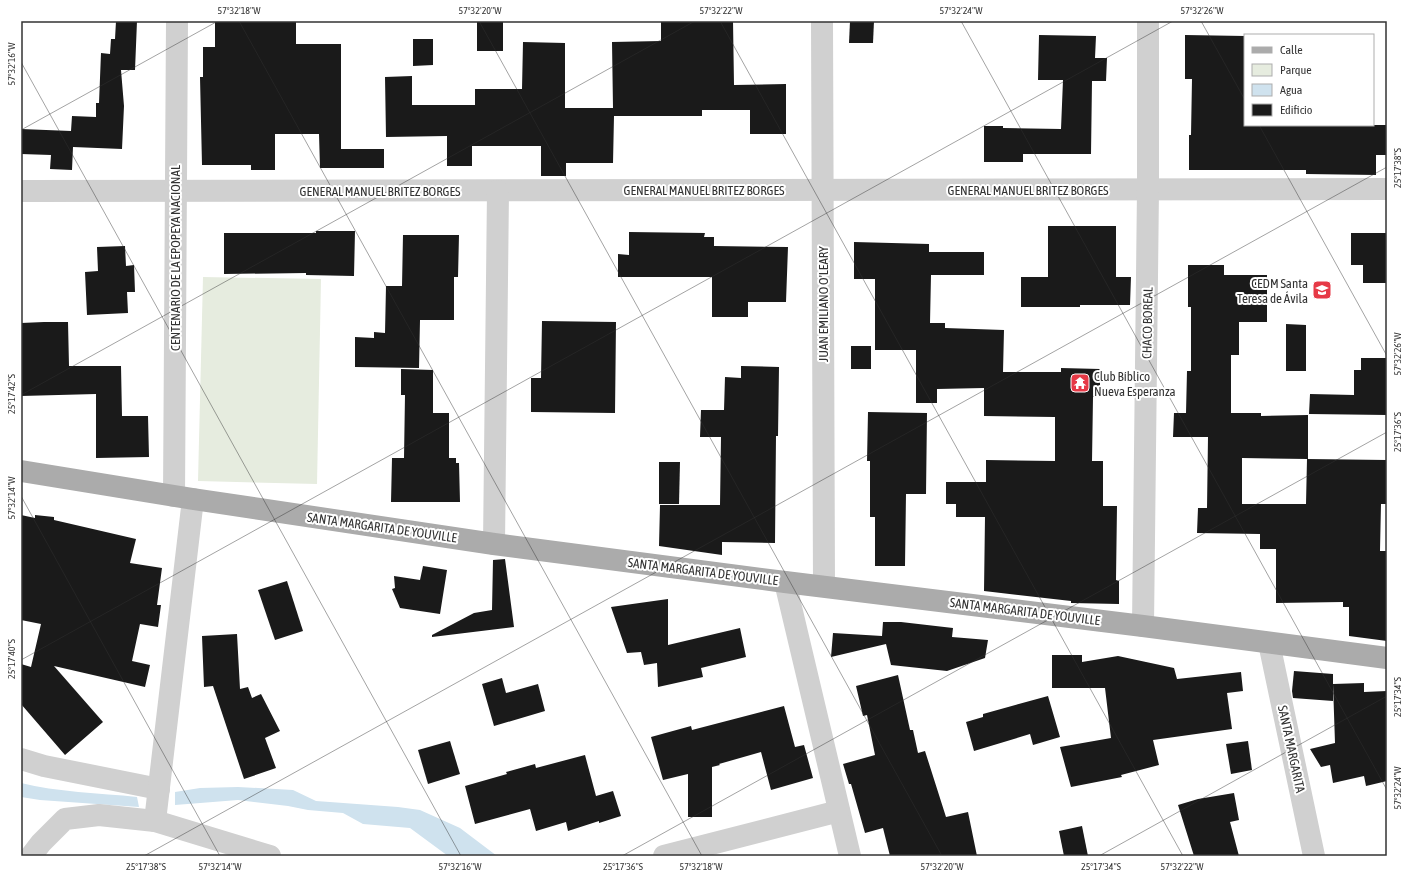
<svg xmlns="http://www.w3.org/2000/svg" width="1408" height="877" viewBox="0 0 1408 877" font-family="'Asap Condensed',sans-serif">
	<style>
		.green { fill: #e6ecdf }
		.water { fill: #cfe2ee }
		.building { fill: #1a1a1a }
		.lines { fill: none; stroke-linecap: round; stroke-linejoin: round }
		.minor { stroke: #d0d0d0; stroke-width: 22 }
		.major { stroke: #ababab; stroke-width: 22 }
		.ticks { fill: none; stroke: #333; stroke-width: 1; stroke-opacity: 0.45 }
		.labels { text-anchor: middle; stroke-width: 4; stroke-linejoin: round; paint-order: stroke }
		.street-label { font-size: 13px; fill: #333; stroke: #fff }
		.poi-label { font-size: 13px; fill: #333; stroke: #fff; text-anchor: end }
		.neatline { fill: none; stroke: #333; stroke-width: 1.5 }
		.ticks-label { font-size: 10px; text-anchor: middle; fill: #333 }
	</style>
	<rect width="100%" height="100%" fill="#fff"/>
	<path class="green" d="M203,277l118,2 -4,205 -119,-3z"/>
	<g class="water">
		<path d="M21,783c35,9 79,10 116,14l2,10 -99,-7 -19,-3z"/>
		<path d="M238,787l55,3 23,11 82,6 22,3 40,18 37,28h-49l-38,-28 -47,-4 -20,-11 -35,-3 -20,-4 -50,-6 -63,5v-13l25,-4z"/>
	</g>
	<g class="building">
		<path d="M116,21h21l-2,49h-14l3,36 -2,43 -49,-2 -1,23 -22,-1 1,-14 -30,-1v-25l50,2 1,-15 24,1v-14h3l2,-50 9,1 1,-15h4z"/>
		<path d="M215,21h81v23h45v105h43v19h-64l-1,-34h-44v36h-24v-5h-49l-2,-88h3v-30h12z"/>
		<rect x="477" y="21" width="26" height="30"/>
		<path d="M661,21h72l1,64 52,-1v50h-36v-24h-48v6h-88l-1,47h-47v13h-25v-30h-69v20h-25v-30l-61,1 -1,-60 27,-1v29h63v-16h47l1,-47 42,1v65h48l-1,-66 49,-1z"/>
		<path d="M850,21h24l-1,22h-24z"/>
		<path d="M1039,35l57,1 -1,22h12l-1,23h-14l-1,73h-68v8h-39v-36h19v2l58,1 2,-49h-25z"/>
		<path d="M1185,35l60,1v89h142v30h-11v20l-70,-1v-4h-117v-35h2l1,-56h-7z"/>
		<path d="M413,39h20v26l-20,1z"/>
		<path d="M1048,226h68v51h15l-1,28h-50v2h-59v-30h27z"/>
		<path d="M316,231h39l-1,45 -48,-1v-2l-82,1v-41h92z"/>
		<path d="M629,232l76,1 -1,4h10v9l74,1 -2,55h-38v15h-36v-40h-94v-23l11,1z"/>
		<path d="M1351,233h36v50h-24v-18h-12z"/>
		<path d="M403,235h56l-1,42h-4v43h-34l-1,48 -64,-1v-30l19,1v-6l11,1 1,-47h16z"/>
		<path d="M854,242l75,2v8h55v23h-53l-1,48h15v5l59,2 -1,42h58v-4l39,1v28h-7l-1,64h11v45h14l-1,74 3,1v23l-48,-1v-2l-87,-10 1,-74h-29v-13h-10v-22h40v-22l69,1v-44l-71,-1v-28l-47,1v14h-21v-53h-41v-71h-21z"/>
		<path d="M125,246l1,20 8,-1 1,27h-8l1,21 -41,2 -2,-43 13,-1 -1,-24z"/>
		<path d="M1188,265h36v10h43v47h-28v33h-8v58h30v3l47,-1v44l-66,-1v46h64l1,-45 80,1v44h-6l-1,47h7v90l-38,-5v-29h-6v-5l-67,1v-54h-16v-15l-63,-1 1,-25h9l1,-71h-35l1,-24h12l1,-42h4v-64h-3z"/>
		<path d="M542,321l74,1 -1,91 -84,-1v-34h10z"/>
		<path d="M44,322h24l1,44h52l1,50h26l1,41 -53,1v-64l-75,2v-73z"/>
		<path d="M1286,324l20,1v46h-20z"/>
		<rect x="851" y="346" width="20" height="23"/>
		<path d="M1361,358h26v57l-78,-1 1,-20 44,1v-25h7z"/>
		<path d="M741,366l38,1 -1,69h-2l-1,107 -53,-1v13l-63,-9 1,-41h60l1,-68h-21l1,-27h23l1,-33 16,1z"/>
		<path d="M401,369l32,1v43h16v45h7v5h3l1,39h-69l1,-44h12l1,-63h-4z"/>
		<path d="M868,412l59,1 -1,81h-20l-1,72h-30v-49h-5v-56h-3z"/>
		<path d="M659,462h21l-1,42h-20z"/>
		<path d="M21,515l14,3v-3l19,2v3l82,19 -6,24 32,5 -5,37h4l-3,22 -18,-3 -8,37 18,4 -5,22 -91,-21 49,56 -38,33 -44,-51v-40l10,3 10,-43 -20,-4z"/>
		<path d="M505,559l9,68 -82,10v-2l42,-22 18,-3 1,-50z"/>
		<path d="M423,566l24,4 -7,44 -40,-6 -8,-19 3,-1 -1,-12 26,4z"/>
		<path d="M287,581l16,50 -28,9 -17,-50z"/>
		<path d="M668,599v46l72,-17 6,29 -45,11 2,9 -45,10 -1,-24 -13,2 -3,-13 -14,1 -16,-46z"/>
		<path d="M883,622h18l52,6 -1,9 36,3 -3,18 -38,13 -56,-6 -5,-21 -55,13 2,-24 49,3z"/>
		<path d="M237,634l3,55 8,-2 4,11 9,-4 19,37 -15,7 11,30 -32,11 -31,-93 -9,1 -2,-51z"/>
		<path d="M1052,655h30v7l36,-6 56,12 3,11 64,-7 2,19 -16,2 5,36 -79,11 6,25 -38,10 1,2 -51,10 -11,-40 51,-9 -6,-50h-53z"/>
		<path d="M1294,671l39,3v27l-40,-3 -1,-7z"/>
		<path d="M898,675l12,55h3l5,23 7,-2 21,66 22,-5 9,44h-87l-7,-28 -18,5 -14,-49h-2l-6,-20 32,-9 -8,-40 -4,1 -7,-30z"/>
		<path d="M502,678l4,15 32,-9 7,27 -51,15 -12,-42z"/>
		<path d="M1364,683v9l23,-1v90l-21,5 -2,-10 -31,7 -3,-18 -9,2 -11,-18 25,-6 -2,-59z"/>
		<path d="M1048,696l12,41 -27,8 -3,-11 -56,17 -8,-29 17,-5v-3z"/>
		<path d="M784,706l11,41 9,-2 9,33 -42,12 -10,-38 -42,12 1,1 -8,2v50h-24v-43l-25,6 -12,-43 40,-11 1,4z"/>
		<path d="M450,741l10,33 -32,10 -10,-34z"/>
		<path d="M1248,741l4,29 -21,4 -5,-30z"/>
		<path d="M585,755l11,41 17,-5 8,25 -22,7v-2l-31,10 -2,-9 -30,9 -6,-22 -55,15 -10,-38 42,-12 -1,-2 29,-8 1,4z"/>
		<path d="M1234,793l5,27 -9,2 9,34h-45l-16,-51 20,-6z"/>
		<path d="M1082,826l6,30h-24l-5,-25z"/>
	</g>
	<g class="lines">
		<g class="minor">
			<path d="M822,21l2,565"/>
			<path d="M21,191l1366,-2"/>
			<path d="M174,496l3,-475"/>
			<path d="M494,544l4,-353"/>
			<path d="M785,582l65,274"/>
			<path d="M1143,626l5,-437v-168"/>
			<path d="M1269,643l45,213"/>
			<path d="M21,759l23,7 115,23"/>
			<path d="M155,821l38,-322"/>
			<path d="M31,856l10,-13 24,-24 34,-4 56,6 115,35"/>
			<path d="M664,856l175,-45"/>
		</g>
		<path class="major" d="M21,471l172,28 301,45 291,38 358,44 244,32"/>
	</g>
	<path class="ticks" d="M239,21l463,835M479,21l463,835M720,21l463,835M961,21l426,769M1201,21l44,79M21,62l440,794M1259,125l128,231M21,130l197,-109M21,395l674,-374M21,496l199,360M21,660l1152,-639M144,856l1243,-689M622,856l765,-424M1099,856l288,-160"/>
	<defs>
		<symbol id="school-square" viewBox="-11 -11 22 22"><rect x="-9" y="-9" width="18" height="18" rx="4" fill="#e63946" stroke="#fff"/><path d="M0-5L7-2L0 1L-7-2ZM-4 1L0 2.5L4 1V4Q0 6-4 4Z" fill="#fff"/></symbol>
		<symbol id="temple-square" viewBox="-11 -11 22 22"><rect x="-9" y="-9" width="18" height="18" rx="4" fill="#e63946" stroke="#fff"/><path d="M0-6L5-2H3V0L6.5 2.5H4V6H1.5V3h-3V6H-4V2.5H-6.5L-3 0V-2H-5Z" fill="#fff"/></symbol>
	</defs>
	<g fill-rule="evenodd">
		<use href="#school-square" x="1311" y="279" width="22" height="22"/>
		<use href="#temple-square" x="1069" y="372" width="22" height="22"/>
	</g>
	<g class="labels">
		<g class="street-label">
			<text x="704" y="195">GENERAL MANUEL BRITEZ BORGES</text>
			<text x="1028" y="195">GENERAL MANUEL BRITEZ BORGES</text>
			<text x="380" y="196">GENERAL MANUEL BRITEZ BORGES</text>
			<text transform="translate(175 258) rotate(-90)" y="5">CENTENARIO DE LA EPOPEYA NACIONAL</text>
			<text transform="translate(823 304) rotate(-90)" y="5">JUAN EMILIANO O'LEARY</text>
			<text transform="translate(1147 323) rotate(-89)" y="5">CHACO BOREAL</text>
			<text transform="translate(382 527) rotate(8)" y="5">SANTA MARGARITA DE YOUVILLE</text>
			<text transform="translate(703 571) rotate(7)" y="5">SANTA MARGARITA DE YOUVILLE</text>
			<text transform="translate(1025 611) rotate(7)" y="5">SANTA MARGARITA DE YOUVILLE</text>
			<text transform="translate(1292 749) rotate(78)" y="5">SANTA MARGARITA</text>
		</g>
		<g class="poi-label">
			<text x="1308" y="288">CEDM Santa<tspan x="1308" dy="15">Teresa de Ávila</tspan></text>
			<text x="1094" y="381" text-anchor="start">Club Bíblico<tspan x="1094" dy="15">Nueva Esperanza</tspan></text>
		</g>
	</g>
	<rect width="1408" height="877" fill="none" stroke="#ffffff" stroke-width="44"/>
	<rect x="1244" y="34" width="130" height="92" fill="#ffffff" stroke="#adadad"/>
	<rect x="1252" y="47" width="20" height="6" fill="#ababab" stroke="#adadad"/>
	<text x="1280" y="54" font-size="12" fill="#333333">Calle</text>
	<rect x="1252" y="64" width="20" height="12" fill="#e6ecdf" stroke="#adadad"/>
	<text x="1280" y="74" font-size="12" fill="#333333">Parque</text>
	<rect x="1252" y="84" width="20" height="12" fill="#cfe2ee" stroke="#adadad"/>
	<text x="1280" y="94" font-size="12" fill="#333333">Agua</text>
	<rect x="1252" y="104" width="20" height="12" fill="#1a1a1a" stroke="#adadad"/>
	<text x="1280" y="114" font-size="12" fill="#333333">Edificio</text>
	<rect x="22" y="22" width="1364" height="833" class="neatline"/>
	<g class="ticks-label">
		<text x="239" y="14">57°32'18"W</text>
		<text x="480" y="14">57°32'20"W</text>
		<text x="721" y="14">57°32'22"W</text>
		<text x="961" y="14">57°32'24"W</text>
		<text x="1202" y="14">57°32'26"W</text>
		<text transform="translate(11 64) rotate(-90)" y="4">57°32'16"W</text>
		<text transform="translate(1397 168) rotate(-90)" y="4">25°17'38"S</text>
		<text transform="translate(1397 354) rotate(-90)" y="4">57°32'26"W</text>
		<text transform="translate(11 394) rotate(-90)" y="4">25°17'42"S</text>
		<text transform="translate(1397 432) rotate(-90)" y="4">25°17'36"S</text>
		<text transform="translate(11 498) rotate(-90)" y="4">57°32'14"W</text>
		<text transform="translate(11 659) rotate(-90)" y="4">25°17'40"S</text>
		<text transform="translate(1397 697) rotate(-90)" y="4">25°17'34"S</text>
		<text transform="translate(1397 788) rotate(-90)" y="4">57°32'24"W</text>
		<text x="146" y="870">25°17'38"S</text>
		<text x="220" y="870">57°32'14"W</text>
		<text x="460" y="870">57°32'16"W</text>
		<text x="623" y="870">25°17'36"S</text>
		<text x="701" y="870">57°32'18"W</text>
		<text x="942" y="870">57°32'20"W</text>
		<text x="1101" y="870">25°17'34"S</text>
		<text x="1182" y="870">57°32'22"W</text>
	</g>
</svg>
